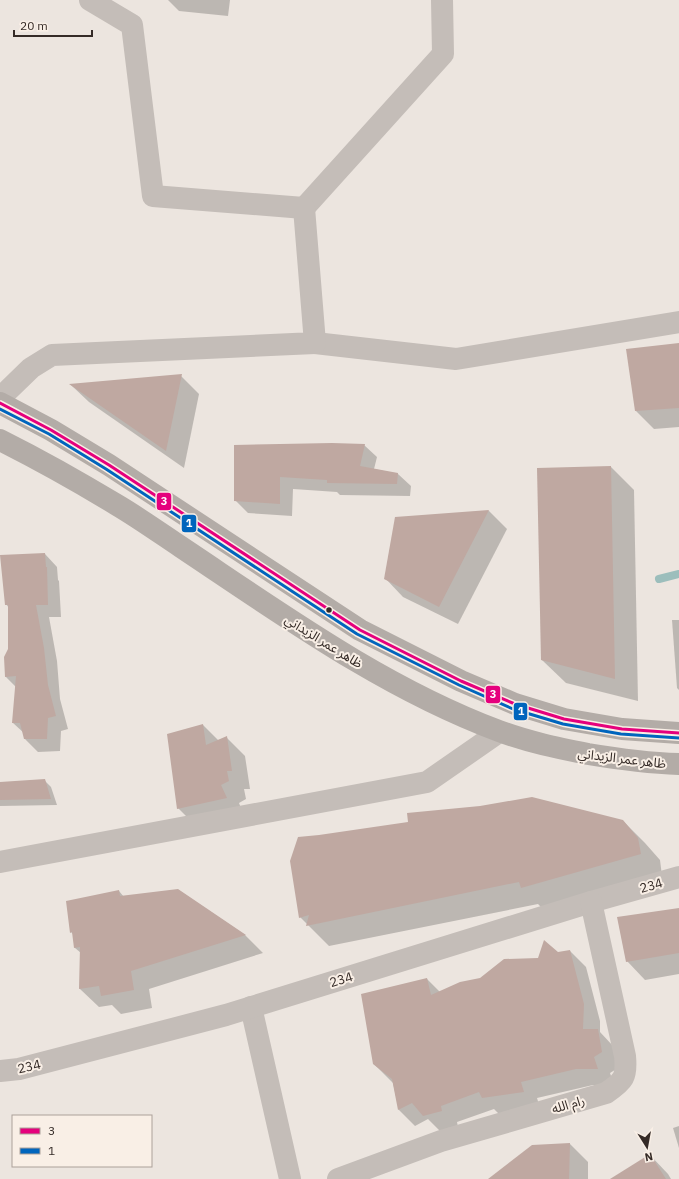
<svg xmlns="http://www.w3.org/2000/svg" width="679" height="1179" viewBox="0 0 679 1179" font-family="'IBM Plex Sans','Noto Sans Arabic',sans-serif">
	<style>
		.shadow { fill: #0003 }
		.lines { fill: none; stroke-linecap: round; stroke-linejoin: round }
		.stream { stroke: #9cbebc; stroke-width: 8 }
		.building { fill: #bfa8a1 }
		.minor { stroke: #c4bdb8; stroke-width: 22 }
		.major { stroke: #b3aca7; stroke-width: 22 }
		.bus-1-casing { stroke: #f9efe6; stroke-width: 6 }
		.bus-2-casing { stroke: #f9efe6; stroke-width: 6 }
		.bus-1 { stroke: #e5007d; stroke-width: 3 }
		.bus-2 { stroke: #0065bd; stroke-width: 3 }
		.bus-dot { fill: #352b27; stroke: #f9efe6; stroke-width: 1.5 }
		.labels { text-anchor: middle; stroke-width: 4; stroke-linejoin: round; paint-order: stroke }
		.street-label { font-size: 13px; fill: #352b27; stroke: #f9efe6 }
		.line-badge { stroke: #f9efe6; stroke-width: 1.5 }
		.badge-label { font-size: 11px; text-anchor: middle; font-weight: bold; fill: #fff }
	</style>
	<rect width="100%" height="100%" fill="#ece5df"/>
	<g class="shadow">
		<path d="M168,0h62l-2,16 -49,-5z"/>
		<path d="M679,344v83l-25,2 -18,-18z"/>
		<path d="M181,376l18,18 -15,74 -95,-66 -18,-17z"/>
		<path d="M364,445l13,12 -3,12 24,5 13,12 -1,10 -70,-1 -3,-3 -44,-3 -1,27 -44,-3 -13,-13v-54z"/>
		<path d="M611,467l23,23 4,211 -72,-18 -24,-23z"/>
		<path d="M489,511l18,18 -49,95 -55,-27 -18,-19 11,-60z"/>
		<path d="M45,554l12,13 1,13 1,1 2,36h-12l8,44 3,38 8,30 -7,2 -1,20 -22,1 -13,-13 -1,-6 -11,-10 3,-36 -10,-10 -1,-20 4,-8v-41l-3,-4z"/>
		<path d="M672,620h7v70l-2,-2z"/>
		<path d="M203,725l16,16 8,-3 18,18 5,33h-6l2,10 -7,4 5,13 -47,11 -19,-19z"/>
		<path d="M44,780l7,7 6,18 -57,1v-23z"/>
		<path d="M623,821l22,22 15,17 2,16 -119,33 -5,-5 -209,42 -29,-29 110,-94z"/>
		<path d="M178,890l67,45 18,18 -114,36 3,19 -31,6 -9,-9 -13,2 -19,-18 1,-36 -6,-5 -2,-14 -2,-2 48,-41 5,6z"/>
		<path d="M679,909v65l-34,6 -18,-19z"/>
		<path d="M570,951l16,16 14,54v11l14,15 4,21 -8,5 4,12h-21l-56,13 3,10 -41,6 -5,-5 -37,13 1,5 -17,5 -13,-13 -13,7 -16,-16 -6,-27 -19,-19 53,-85 13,13 99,-33z"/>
		<path d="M679,1126v22l-6,-20z"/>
		<path d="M570,1144l18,18v17h-99z"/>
		<path d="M650,1155l18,19 3,5h-59z"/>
	</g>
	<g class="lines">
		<path class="stream" d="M659,579l20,-5"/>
	</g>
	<g class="building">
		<path d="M679,343v65l-44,3 -9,-62z"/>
		<path d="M182,374l-16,77 -97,-67z"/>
		<path d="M332,443l33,1 -5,22 38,7 -1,11 -70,-1v-3l-47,-3v27l-46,-3v-56z"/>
		<path d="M611,466l4,213 -74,-19 -4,-192z"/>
		<path d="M489,510l-50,97 -55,-28 11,-62z"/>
		<path d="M45,553l1,14h1l1,38h-12l8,43 4,37 8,31 -8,2 -1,21h-23l-4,-16h-8l4,-47 -11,1 -1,-20 4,-8v-44h-3l-5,-50z"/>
		<path d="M203,724l3,21 21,-9 5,35h-5l2,10 -8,4 6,13 -50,11 -10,-75z"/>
		<path d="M45,779l6,20 -51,1v-18z"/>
		<path d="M532,797l91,23 15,18 3,16 -120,34 -2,-6 -213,44 3,-11 -10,3 -9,-57 8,-24 21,-2 89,-13 -1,-9 73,-7z"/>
		<path d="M178,889l68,46 -115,36 3,19 -33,6 -2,-10 -20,3 1,-42 -6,1 -2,-16 -2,1 -4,-32 53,-11 1,6z"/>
		<path d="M679,908v45l-53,9 -9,-45z"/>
		<path d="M544,940l14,12 12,-2 14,54 -1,25h15l4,23 -8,5 4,12h-22l-55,13 3,10 -42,6 -3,-6 -38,14 1,5 -19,5 -11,-13 -14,7 -6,-31 -19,-15 -12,-70 66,-16 4,17 29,-13 20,-4 24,-19 34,-1z"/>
		<path d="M570,1143l-1,36h-81l44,-34z"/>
		<path d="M650,1154l16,25h-56z"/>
	</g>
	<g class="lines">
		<g class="minor">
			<path d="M304,208l139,-154 -1,-54"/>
			<path d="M315,343l141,16 223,-37"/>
			<path d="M0,398l31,-30 21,-13 263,-12 -11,-135 -151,-12 -21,-171 -42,-25"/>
			<path d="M0,862l427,-80 72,-50"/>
			<path d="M251,1007l39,172"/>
			<path d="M0,1071l19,-2 207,-54 365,-113 88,-25"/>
			<path d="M338,1179l103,-38 165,-48c18,-12 21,-16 19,-37l-34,-154"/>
		</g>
		<g class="major">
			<path d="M0,403l51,27 58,35 251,165 101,51 54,23 49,15 58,10 57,4"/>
			<path d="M0,440c40,20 79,42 117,65 22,13 43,28 64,42 102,68 203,141 318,184 29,11 59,17 89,23 30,5 60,9 91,10"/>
		</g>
		<defs>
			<path id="bus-1" d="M0,403l51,27 58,35 251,165 101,51 54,23 49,15 58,10 57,4"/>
			<path id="bus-2" d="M0,409l49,25 57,35 251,165 102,51 54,24 50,15 58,10 58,4"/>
		</defs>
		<use href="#bus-1" class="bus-1-casing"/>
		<use href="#bus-2" class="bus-2-casing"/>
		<use href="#bus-1" class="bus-1"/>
		<use href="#bus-2" class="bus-2"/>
	</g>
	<circle class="bus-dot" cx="329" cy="610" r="3.5"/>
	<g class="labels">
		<g class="street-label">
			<text transform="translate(324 641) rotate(32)" y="5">ظاهر عمر الزيداني</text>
			<text transform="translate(622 758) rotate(7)" y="5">ظاهر عمر الزيداني</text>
			<text transform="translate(651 885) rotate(-16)" y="5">234</text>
			<text transform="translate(341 979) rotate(-17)" y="5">234</text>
			<text transform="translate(29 1066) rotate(-13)" y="5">234</text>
			<text transform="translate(568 1104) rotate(-16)" y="5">رام الله</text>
		</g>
	</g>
	<g class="line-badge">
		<rect x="156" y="492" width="16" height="19" rx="4" fill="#e5007d"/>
		<rect x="181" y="514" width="16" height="19" rx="4" fill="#0065bd"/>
		<rect x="485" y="685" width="16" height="19" rx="4" fill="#e5007d"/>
		<rect x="513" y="702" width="15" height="19" rx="4" fill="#0065bd"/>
	</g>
	<g class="badge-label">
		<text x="164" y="505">3</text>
		<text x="189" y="527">1</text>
		<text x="493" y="698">3</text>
		<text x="521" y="715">1</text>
	</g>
	<rect x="12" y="1115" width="140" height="52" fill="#f9efe6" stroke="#aba19a"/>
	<rect x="20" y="1128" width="20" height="6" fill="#e5007d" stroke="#aba19a"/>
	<text x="48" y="1135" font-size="12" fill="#352b27">3</text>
	<rect x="20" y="1148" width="20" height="6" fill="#0065bd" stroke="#aba19a"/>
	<text x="48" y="1155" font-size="12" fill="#352b27">1</text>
	<g transform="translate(647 1147) rotate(169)" stroke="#f9efe6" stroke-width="3" paint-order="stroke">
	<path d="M0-3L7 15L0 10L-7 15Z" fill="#352b27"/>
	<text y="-6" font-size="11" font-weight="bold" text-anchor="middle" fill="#352b27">N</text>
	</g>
	<path d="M14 30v6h78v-6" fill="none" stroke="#352b27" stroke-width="2"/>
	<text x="20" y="30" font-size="12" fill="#352b27" stroke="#f9efe6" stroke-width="3" paint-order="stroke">20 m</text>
</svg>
